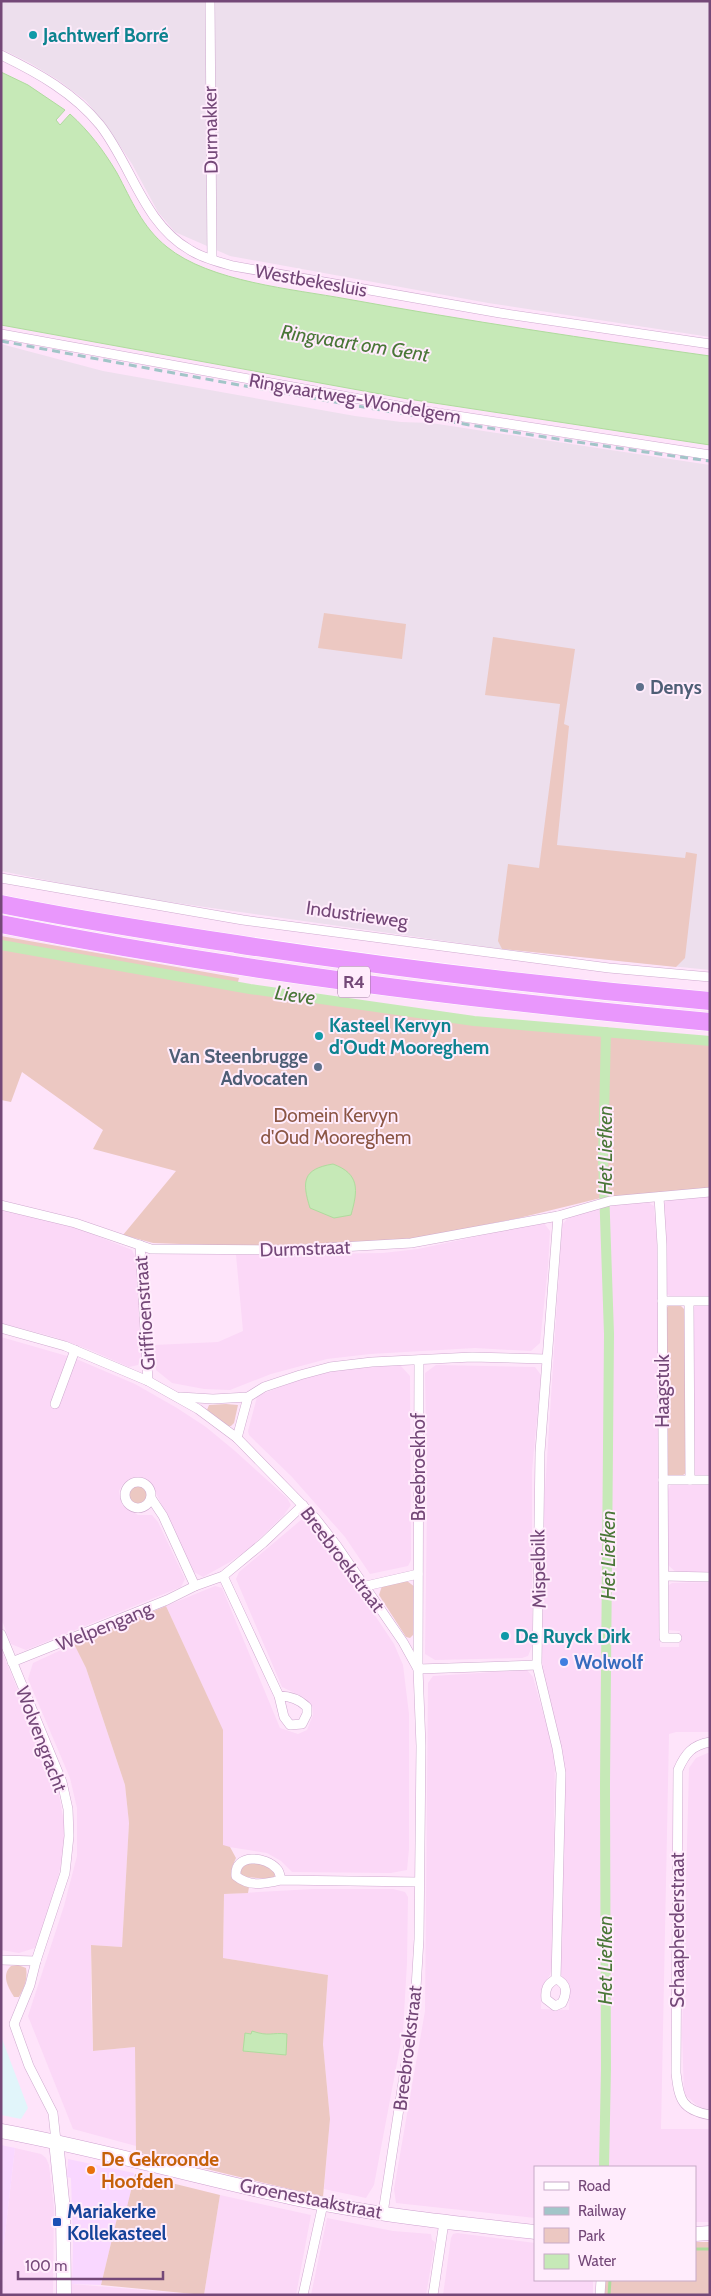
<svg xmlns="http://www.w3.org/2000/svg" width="711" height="2296" viewBox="0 0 711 2296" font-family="Cabin,sans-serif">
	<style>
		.residential { fill: #fbd8f7 }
		.commercial { fill: #f9d7ff }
		.industrial { fill: #eddfed }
		.education { fill: #e1f5fa }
		.green { fill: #ecc8c2 }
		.water { fill: #c6e9b7; stroke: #afdb9d }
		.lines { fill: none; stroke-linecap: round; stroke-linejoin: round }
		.stream { stroke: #afdb9d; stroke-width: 3 }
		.canal { stroke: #c6e9b7; stroke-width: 10 }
		.street-casing { stroke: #cfaacf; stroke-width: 10 }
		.secondary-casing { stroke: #cea2cf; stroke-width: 15 }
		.highway-casing { stroke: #fff; stroke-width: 19 }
		.street { stroke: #fff; stroke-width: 9 }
		.secondary { stroke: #fff; stroke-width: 14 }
		.highway { stroke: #e997fc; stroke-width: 18 }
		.rail { stroke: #a2c5c8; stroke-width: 3; stroke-dasharray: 8 5; stroke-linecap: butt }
		.culture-dot { fill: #0f9aa8; stroke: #ffecfc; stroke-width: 2 }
		.service-dot { fill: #5c6f8a; stroke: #ffecfc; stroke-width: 2 }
		.shop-dot { fill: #3f7fe0; stroke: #ffecfc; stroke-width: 2 }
		.food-dot { fill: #e8710a; stroke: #ffecfc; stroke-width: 2 }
		.transit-dot { fill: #1a4fb4; stroke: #ffecfc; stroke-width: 2 }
		.labels { text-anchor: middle; stroke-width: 4; stroke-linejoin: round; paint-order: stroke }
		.shield { fill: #ffecfc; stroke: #9e79a0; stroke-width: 1 }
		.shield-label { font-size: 18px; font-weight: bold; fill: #744878 }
		.culture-label { font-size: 19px; font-weight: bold; fill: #0d838f; stroke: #ffecfc; text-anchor: start }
		.street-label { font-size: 19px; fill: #744878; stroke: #ffecfc }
		.service-label { font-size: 19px; font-weight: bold; fill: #4e5e75; stroke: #ffecfc; text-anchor: start }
		.park-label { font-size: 19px; fill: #8b5644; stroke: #ffecfc }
		.shop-label { font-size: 19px; font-weight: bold; fill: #366cbe; stroke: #ffecfc; text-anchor: start }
		.food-label { font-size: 19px; font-weight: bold; fill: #c56008; stroke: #ffecfc; text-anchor: start }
		.transit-label { font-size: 19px; font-weight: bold; fill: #164399; stroke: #ffecfc; text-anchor: start }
		.water-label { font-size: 20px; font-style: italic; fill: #4a7738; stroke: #ffecfc }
	</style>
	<rect width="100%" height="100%" fill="#fee4fa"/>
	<g class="residential">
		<path d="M710,1196v102l-36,1 -7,-5 -4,-86 2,-6 3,-3z"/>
		<path d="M646,1201l8,5 4,54 2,387h19l1,-16 -13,-1 -1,-43 6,-4 38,-1v150h-34l-7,2 -8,395h49v93h-15v-55h-160v51l-139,-15 -2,-14 31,-178 3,-328 5,-7 94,-6 6,7 22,79 -3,211 -2,8 -8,12 -1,22 28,1 1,-22 -9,-13 -2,-8 4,-209 -21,-84 2,-168 18,-281 5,-6 36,-14z"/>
		<path d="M1,1209l66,15 65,26 4,8 5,100 -3,7 -9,2 -39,-17 -36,-13 -53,-14z"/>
		<path d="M543,1222l7,9 -2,36 -8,76 -9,8 -56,-3 -105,6 -43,5 -56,15 -41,16 -26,-1 -32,-6 -16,-13 -2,-25 64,-3 25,-11 -7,-76 147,-2 35,-4z"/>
		<path d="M710,1304v268h-34l-8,-7v-74l3,-7 22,-1 -2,-173 5,-5z"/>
		<path d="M1,1337l73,21 61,26 42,24 29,19 29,24 52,47 4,7 -7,10 -33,32 -21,15 -27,15 -9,-5 -43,-89 -10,-5 -12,1 -7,6 -3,6 3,14 16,10h14l6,7 27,57 -4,8 -155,63 -15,-6 -10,-26z"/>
		<path d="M400,1365l10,11 1,184 -3,6 -38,8 -25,-37 -53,-60 -43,-42 -1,-4 9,-34 5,-3 42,-16 33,-8z"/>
		<path d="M436,1365l99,2 6,8 -9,96v175l-4,10 -6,2 -87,2 -10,-6 2,-151 -2,-130z"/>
		<path d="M301,1520h4l71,97 18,27 9,21 6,49v135l-2,21 -16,3 -99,-1 -11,-11 -14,-8 -44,-7 -14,-146 -43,-94 49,-20 7,2 58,140 18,6 9,-4 6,-15 -1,-9 -7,-8 -23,-11 -46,-108 3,-7z"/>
		<path d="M74,1644l12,24 39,117 4,38 -7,124 -31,-2v55l2,51 42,-4 1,99 -63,-17 -45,-113 36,-110 13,-50v-48l-7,-30 -42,-99 5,-16z"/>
		<path d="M1,1649l57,140 7,39 -2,25 -7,36 -21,59 -16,5 -18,-3z"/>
		<path d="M710,1752v357h-3l-8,-2 -15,-13 -2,-60 7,-266 7,-10z"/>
		<path d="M313,1889h80l12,3 3,5 -1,66 -4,68 -29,154 -8,13 -42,-9 6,-70 -7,-75 5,-69 -105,-17 1,-64z"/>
		<path d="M15,2148l26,6 5,4 3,7 5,42 -1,88h-52l1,-35z"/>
		<path d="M220,2195l91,20 -15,80h-224v-11l132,11z"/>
		<path d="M327,2218l66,13 38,3 1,6 3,2 -9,53h-115z"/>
		<path d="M457,2233l78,10v37h58v15h-150l8,-57 2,-4z"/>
	</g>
	<g class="commercial">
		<path d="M1,2145l14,3 -13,112 -1,-1z"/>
		<path d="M68,2159l66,14 -8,43 -8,-2 -17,71 -29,-1 1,-40 -2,-66 -4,-1z"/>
	</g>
	<g class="industrial">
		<path d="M1,1h709v336l-222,-34 -258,-47 -55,-24 -17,-20 -26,-48 -24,-36 -22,-27 -28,-21 -30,-18 -27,-13z"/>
		<path d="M1,344l102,27 252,45 46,6 30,1 279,42v505l-208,-21 -382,-54 -119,-24z"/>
	</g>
	<path class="education" d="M1,2036l27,72 -7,11 -20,-4z"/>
	<g class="green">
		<path d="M324,613l82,11 -4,35 -84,-11z"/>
		<path d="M493,637l82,12 -11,75 5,2 -12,119 128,13 1,-6 11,2 -12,104 -9,9 -174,-18 -4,-8 10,-77 31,4 21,-164 -75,-9z"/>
		<path d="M1,936l238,42 -3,12 235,34 239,20v144l-105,9 -86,21 -106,21 -124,9 -136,-5 -30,-8 53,-64 -83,-22 10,-19 -81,-58 -11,30 -10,-2z"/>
		<path d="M668,1306h13l3,3 2,17v147l-3,2h-15l-2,-5 -1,-159z"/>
		<path d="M226,1404l12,1 -4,18 -3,3h-3l-21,-16 2,-5z"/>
		<circle cx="138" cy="1495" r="10"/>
		<path d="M407,1581l8,6 -1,47 -4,4 -4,-1 -27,-42 3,-9z"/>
		<path d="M166,1606l57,124v115l7,2 6,11 -4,9v10l17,10 -1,6 -24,1 -1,64 105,17 -5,69 7,75 -7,78 -187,-45 -1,-105 -42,4 -2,-106 31,2 7,-124 -4,-38 -39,-117 -12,-24z"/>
		<path d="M251,1862c9,2 21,3 24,13l-2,4 -30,-2 -3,-4 1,-8z"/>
		<path d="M18,1965l8,3c2,11 -2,20 -7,29h-5c-6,-10 -13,-22 -3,-31z"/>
		<path d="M135,2174l85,21 -16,100 -103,-10 17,-71 7,1z"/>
		<path d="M695,2242h15v53h-105v-15h90z"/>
	</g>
	<g class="water">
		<path d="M1,72l27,13 37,25 -9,10 4,5 10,-11c19,17 34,37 47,59 15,28 25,54 50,74 43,35 126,42 180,52 121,22 241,40 363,57v89l-302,-46 -407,-74z"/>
		<path d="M333,1164c27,10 25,26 18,51l-17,3 -24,-10c-8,-26 -8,-39 23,-44z"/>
		<path d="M252,2031c18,6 19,1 35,3l-1,21 -43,-4 2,-18 6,1z"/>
	</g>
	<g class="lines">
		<g class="stream">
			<path d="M695,2249h15"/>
			<path d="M609,2295l1,-15"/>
		</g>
		<g class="canal">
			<path d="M1,945l249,44 224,32 236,20"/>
			<path d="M604,2167l2,-98 -1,-284 4,-451 -6,-176 3,-126"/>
		</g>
		<defs>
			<g id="street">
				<path d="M210,1l2,258"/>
				<path d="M1,55c37,18 73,38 99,70 32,41 43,98 90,125 12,8 29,12 43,16l267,47 210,31"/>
				<path d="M1,334l430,78 279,43"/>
				<path d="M1,878l242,42 366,48 101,9"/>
				<path d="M659,1197l3,48 2,393h13"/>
				<path d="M1,1205l74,18 76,26 137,1 123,-7 147,-27 52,-15 100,-9"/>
				<path d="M140,1245l8,136"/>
				<path d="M662,1301h48"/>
				<path d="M689,1302l1,178"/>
				<path d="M1,1328l64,18 83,35 50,28 39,29 79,81 21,27 66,96 15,27 3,77 -2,193 -4,65 -32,209"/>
				<path d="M419,1360l-1,309 119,-4"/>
				<path d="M180,1397l33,2 35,-2 16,-10 36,-12 30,-8 42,-5 100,-5 74,2"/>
				<path d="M55,1404l20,-54"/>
				<path d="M237,1438l11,-41"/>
				<path d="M663,1480h47"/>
				<circle cx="138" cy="1495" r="13"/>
				<path d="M151,1498l12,18 32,70"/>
				<path d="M223,1576l56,120 5,21 6,8 12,-1 5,-10v-7c-8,-8 -17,-11 -28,-11"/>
				<path d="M665,1576l45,1"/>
				<path d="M366,1586l52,-12"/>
				<path d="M1,1634l61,148 6,27 1,27 -4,37 -29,88 -35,-1"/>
				<path d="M12,1662l155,-62 28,-14 28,-10 40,-33 40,-38"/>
				<path d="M710,1742c-18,3 -25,12 -32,28l-2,303c3,27 6,37 34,42"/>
				<path d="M281,1880c-16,4 -32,7 -45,-4 -2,-23 30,-20 41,-7 3,3 3,8 4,11l137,2"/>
				<path d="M36,1961l-6,24 -16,39 15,42 24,47 3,28"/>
				<path d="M556,1979c12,5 11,14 6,24l-7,3 -9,-7c-1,-10 1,-15 10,-20l5,-206 -4,-25 -20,-83 3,-213 18,-236"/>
				<path d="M303,2295l20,-91"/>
				<path d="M433,2295l11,-73"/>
				<path d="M600,2295l1,-15"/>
			</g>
			<g id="secondary">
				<path d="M1,2131c109,20 214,52 323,73 70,13 140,20 211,28"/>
				<path d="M56,2141l7,69 1,85"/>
				<path d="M695,2234l15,-1"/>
			</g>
			<g id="highway">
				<path d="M1,904c78,16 157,28 235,40 157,24 315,43 474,57"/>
				<path d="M1,924c234,47 472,76 709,98"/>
			</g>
		</defs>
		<use href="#street" class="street-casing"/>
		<use href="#secondary" class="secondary-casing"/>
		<use href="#highway" class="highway-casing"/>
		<use href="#street" class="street"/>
		<use href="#secondary" class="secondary"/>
		<use href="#highway" class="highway"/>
		<path class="rail" d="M1,341c236,44 471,88 709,120"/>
	</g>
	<g class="culture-dot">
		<circle cx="33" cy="35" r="5"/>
		<circle cx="319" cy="1036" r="5"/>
		<circle cx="505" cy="1636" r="5"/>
	</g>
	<g class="service-dot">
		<circle cx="640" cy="687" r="5"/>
		<circle cx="318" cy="1067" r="5"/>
	</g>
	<circle class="shop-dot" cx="564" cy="1662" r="5"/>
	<circle class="food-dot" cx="91" cy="2170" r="5"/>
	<rect class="transit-dot" x="52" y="2217" width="10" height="10" rx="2.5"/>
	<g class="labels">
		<rect class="shield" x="338" y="966.5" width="32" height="31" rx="4"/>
		<g class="shield-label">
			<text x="354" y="988">R4</text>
		</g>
		<g class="culture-label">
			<text x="43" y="42">Jachtwerf Borré</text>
			<text x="329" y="1032">Kasteel Kervyn<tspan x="329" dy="22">d'Oudt Mooreghem</tspan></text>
			<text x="515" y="1643">De Ruyck Dirk</text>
		</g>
		<g class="street-label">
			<text transform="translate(210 130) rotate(-91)" y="7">Durmakker</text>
			<text transform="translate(311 280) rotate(10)" y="7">Westbekesluis</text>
			<text transform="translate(355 398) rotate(10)" y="7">Ringvaartweg-Wondelgem</text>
			<text transform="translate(357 914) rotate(8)" y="7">Industrieweg</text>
			<text transform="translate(305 1248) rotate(-2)" y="7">Durmstraat</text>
			<text transform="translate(144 1313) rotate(-94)" y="7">Griffioenstraat</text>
			<text transform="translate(662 1391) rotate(-90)" y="7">Haagstuk</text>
			<text transform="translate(418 1467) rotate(-90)" y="7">Breebroekhof</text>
			<text transform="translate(343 1559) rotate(53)" y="7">Breebroekstraat</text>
			<text transform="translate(538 1569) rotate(-91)" y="7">Mispelbilk</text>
			<text transform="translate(104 1626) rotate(-22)" y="7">Welpengang</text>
			<text transform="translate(42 1739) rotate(69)" y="7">Wolvengracht</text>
			<text transform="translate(677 1930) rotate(-90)" y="7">Schaapherderstraat</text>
			<text transform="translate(407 2048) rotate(-83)" y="7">Breebroekstraat</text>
			<text transform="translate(311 2198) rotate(11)" y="7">Groenestaakstraat</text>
		</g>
		<g class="service-label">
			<text x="650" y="694">Denys</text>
			<text x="308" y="1063" text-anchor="end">Van Steenbrugge<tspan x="308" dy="22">Advocaten</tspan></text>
		</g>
		<g class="park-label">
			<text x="336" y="1122">Domein Kervyn<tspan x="336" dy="22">d'Oud Mooreghem</tspan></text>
		</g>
		<g class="shop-label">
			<text x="574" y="1669">Wolwolf</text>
		</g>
		<g class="food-label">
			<text x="101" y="2166">De Gekroonde<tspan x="101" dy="22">Hoofden</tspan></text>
		</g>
		<g class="transit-label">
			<text x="67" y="2218">Mariakerke<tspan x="67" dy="22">Kollekasteel</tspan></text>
		</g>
		<g class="water-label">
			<text transform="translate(355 343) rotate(9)" y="7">Ringvaart om Gent</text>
			<text transform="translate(295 995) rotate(8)" y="7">Lieve</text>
			<text transform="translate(605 1150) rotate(-90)" y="7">Het Liefken</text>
			<text transform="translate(608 1555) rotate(-90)" y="7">Het Liefken</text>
			<text transform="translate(605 1960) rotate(-90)" y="7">Het Liefken</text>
		</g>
	</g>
	<rect width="711" height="2296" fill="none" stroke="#744878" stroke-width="5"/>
	<rect x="534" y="2166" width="162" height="115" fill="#ffecfc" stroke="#c7aac7"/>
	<rect x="544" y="2182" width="25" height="8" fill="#ffffff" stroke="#c7aac7"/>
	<text x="578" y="2191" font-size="15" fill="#744878">Road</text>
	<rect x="544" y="2207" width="25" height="8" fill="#a2c5c8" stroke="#c7aac7"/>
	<text x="578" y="2216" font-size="15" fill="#744878">Railway</text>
	<rect x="544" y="2228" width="25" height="15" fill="#ecc8c2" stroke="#c7aac7"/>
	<text x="578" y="2241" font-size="15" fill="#744878">Park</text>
	<rect x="544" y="2254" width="25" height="15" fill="#c6e9b7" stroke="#c7aac7"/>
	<text x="578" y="2266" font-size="15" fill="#744878">Water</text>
	<path d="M18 2271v8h145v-8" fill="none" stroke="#744878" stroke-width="2.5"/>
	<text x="25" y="2271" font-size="15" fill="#744878" stroke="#ffecfc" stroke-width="4" paint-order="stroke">100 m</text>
</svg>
